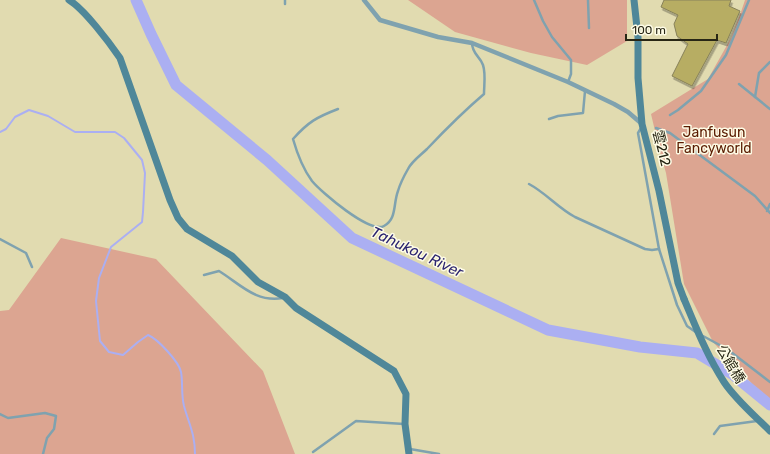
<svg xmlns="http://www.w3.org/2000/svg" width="770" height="454" viewBox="0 0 770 454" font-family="Rubik,'Noto Sans TC',sans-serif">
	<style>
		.green { fill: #dca591 }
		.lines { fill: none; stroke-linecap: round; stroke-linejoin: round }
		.stream { stroke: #abaff2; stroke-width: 2 }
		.river { stroke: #abaff2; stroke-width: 11 }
		.building { fill: #b7ad64; stroke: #878159; filter: url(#shadow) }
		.lane { stroke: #7fa2af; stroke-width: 2.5 }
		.street { stroke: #7fa2af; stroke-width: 4.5 }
		.secondary { stroke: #4f8799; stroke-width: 7 }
		.secondary-bridge { stroke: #4f8799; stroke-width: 7 }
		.labels { text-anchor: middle; stroke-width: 3; stroke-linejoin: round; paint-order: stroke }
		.park-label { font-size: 14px; fill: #5a1b00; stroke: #fefce6 }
		.street-label { font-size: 14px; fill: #282615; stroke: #fefce6 }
		.water-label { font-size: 15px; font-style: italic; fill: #2c2570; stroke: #fefce6 }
	</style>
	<defs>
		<filter id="shadow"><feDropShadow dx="1.5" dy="3" stdDeviation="0" flood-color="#0004"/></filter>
	</defs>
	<rect width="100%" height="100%" fill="#e1dbb0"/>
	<g class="green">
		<path d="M408,0h219v41l-40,24 -56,-12 -76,-21z"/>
		<path d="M745,0h25v403l-57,-61 -29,-58 -18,-111 -6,-21 -9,-38 57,-35 23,-41 10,-26z"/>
		<path d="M61,238l95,21 107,112 32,83h-295v-143l9,-1z"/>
	</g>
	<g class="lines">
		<path class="stream" d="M0,132l6,-3 9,-12 14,-7 19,6 27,16h40l9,6 18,22 3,13 -2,39 -1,10 -31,25 -12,31 -3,23 4,40 9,11 14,3 15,-13 10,-7c10,4 31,27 33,37 2,11 0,22 3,34 5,18 11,28 11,48"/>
		<path class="river" d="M136,0l15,34 25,51 91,75 85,78 196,92 92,17 57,6 35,21 38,31"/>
	</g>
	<path class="building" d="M664,0h67l-2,6 11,5 -14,32 -9,-3 -25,46 -20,-10 16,-32 -11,-8 -3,-12 4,-9 -17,-8z"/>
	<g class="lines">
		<g class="lane">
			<path d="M285,0v4"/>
			<path d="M534,0l9,21 9,16 19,23v14l-3,8"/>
			<path d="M588,0l1,28"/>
			<path d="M739,84l31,25"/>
			<path d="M755,97l4,-24 11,-11"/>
			<path d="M338,109c-21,8 -30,13 -45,30 4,14 10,30 19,42 9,11 58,53 72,45 13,-7 9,-22 14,-35 2,-7 6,-15 10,-22 4,-8 13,-14 19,-20 18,-19 37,-38 57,-55 0,-9 2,-20 -1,-29 -3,-9 -11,-11 -11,-22"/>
			<path d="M670,115l8,-5 23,-19 25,-36 23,-55"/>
			<path d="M549,119l9,-3 25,-3 2,-22"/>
			<path d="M641,128l-3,5 21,116 18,56 10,21 10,7"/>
			<path d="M656,128l14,5 85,63 15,17"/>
			<path d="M529,184c17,9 29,24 46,33l70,32 7,1 7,-1"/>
			<path d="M767,211l3,-7"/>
			<path d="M0,239l26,14 6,14"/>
			<path d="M204,275l15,-4c21,13 37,32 64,27"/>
			<path d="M703,336l24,13 43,33"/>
			<path d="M0,414l8,4 37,-5 11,3 -2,13 -7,9 -4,16"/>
			<path d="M714,434l6,-8 37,-5"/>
			<path d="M410,449l29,5"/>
			<path d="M313,452l43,-31 48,3"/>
		</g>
		<path class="street" d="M364,0l16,20 58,17 34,6 96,39 46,22 14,8 14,12"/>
		<g class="secondary">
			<path d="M69,0c15,9 40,42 51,58l50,142 8,18 9,11 45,27 26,26 27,15 11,11 98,63 12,23 -1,30 4,30"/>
			<path d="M634,0l4,37v41l4,46 17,67 19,92 6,16"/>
		</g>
		<path class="secondary-bridge" d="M684,299c12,28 23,57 40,83 12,18 31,34 46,49"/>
	</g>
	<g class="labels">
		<g class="park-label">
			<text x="714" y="137">Janfusun<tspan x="714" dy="16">Fancyworld</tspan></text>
		</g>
		<g class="street-label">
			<text transform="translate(662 148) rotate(76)" y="5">雲212</text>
			<text transform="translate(731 364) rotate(59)" y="5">公館橋</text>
		</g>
		<g class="water-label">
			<text transform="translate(417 252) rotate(25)" y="5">Tahukou River</text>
		</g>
	</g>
	<path d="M626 34v6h91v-6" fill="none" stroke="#282615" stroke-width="2"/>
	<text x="632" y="34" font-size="12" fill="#282615" stroke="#fefce6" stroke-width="3" paint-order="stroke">100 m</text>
</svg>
